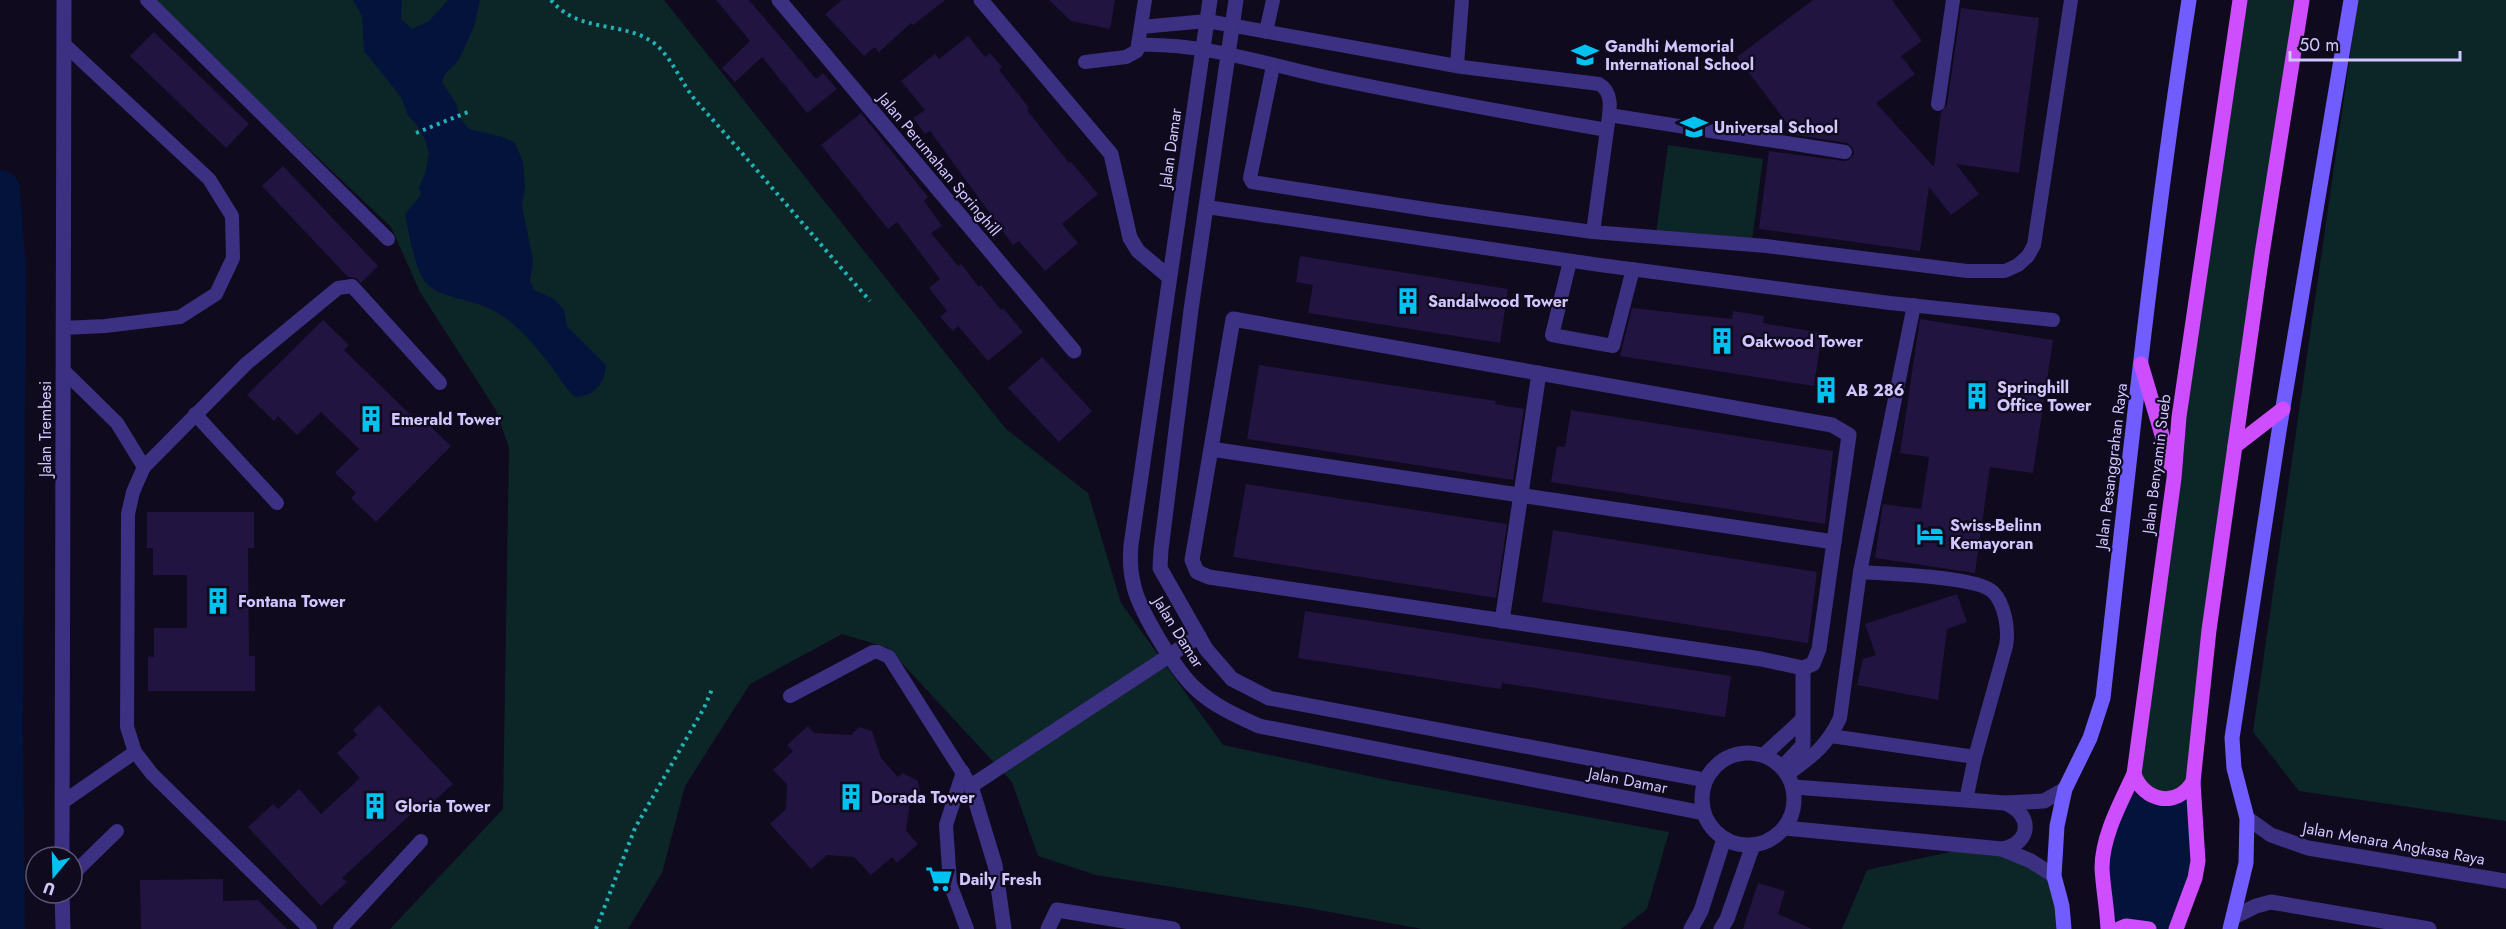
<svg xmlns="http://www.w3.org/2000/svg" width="2506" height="929" viewBox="0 0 2506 929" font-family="Jost,sans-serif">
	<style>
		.green { fill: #0c2628 }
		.water { fill: #04133c }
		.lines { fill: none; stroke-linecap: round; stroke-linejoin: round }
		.river { stroke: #04133c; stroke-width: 40 }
		.building { fill: #211440 }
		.path { stroke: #21b3b8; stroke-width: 4; stroke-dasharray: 3 4.5; stroke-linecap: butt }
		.service { stroke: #3b3081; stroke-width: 14 }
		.minor { stroke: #3b3081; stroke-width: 15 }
		.tertiary { stroke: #3b3081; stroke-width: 15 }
		.secondary { stroke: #715dff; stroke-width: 15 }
		.primary { stroke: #cd4dff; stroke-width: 15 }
		.labels { text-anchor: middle; stroke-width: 4.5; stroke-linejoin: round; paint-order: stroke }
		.poi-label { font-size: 16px; font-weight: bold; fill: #d2c6ff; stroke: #0f0a1e; text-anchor: start }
		.street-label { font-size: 16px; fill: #d2c6ff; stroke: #0f0a1e }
	</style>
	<rect width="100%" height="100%" fill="#0f0a1e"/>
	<g class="green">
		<path d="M151,0h513l342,429 82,64 33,110 102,142 164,35 282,52 -22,77 -26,20h-199l-114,-21 -212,-33 -58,-19 -26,-74 -124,-134 -46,-14 -92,50 -65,102 -23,87 -34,56h-238l113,-120 6,-361 -13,-38 -76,-118 -29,-65z"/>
		<path d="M2240,0h62l-109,782 -25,17 -33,-22z"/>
		<path d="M2358,0h148v821l-207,-30 -46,-59z"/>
		<path d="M1668,145l95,14 -12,88 -95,-14z"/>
		<path d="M1973,847l29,2 52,27 8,53h-220l25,-59z"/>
	</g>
	<g class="water">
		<path d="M353,0h49l-1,19 11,10 17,-8 19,-21h32l-6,27 -16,34 -13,13 -3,8 14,21 4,15 9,11 34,8 12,6 8,19 2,25 -3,19 11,54 -3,21 4,9 20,9 10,11 3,16 39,39c-2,19 -11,31 -31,32 -13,-12 -17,-23 -28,-36 -14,-18 -32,-39 -53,-50 -18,-11 -55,-13 -67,-27 -13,-15 -18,-51 -22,-70l16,-19 -2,-8 6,-13 4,-20 -3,-12 -7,-14 -11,-13 -7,-18 -37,-46 -2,-35z"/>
		<path d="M2134,774l27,25 32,-17 5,79 -22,68h-68l-6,-63z"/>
	</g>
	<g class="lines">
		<path class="river" d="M0,190l6,79 -3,462 2,198"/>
	</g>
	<g class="building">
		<path d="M716,0h33l67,79 7,-6 14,16 -30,24 -45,-56 -27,25 -13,-14 28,-27z"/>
		<path d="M842,0h103l-32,25 -2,-2 -32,29 -4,-5 -11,9 -39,-42z"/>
		<path d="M1049,0h66l-5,29 -39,-8z"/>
		<path d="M1813,0h79l30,41 -21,15 14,18 -39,29 58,64 7,-55 6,-7 14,-97 78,10 -20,155 -63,-9 23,30 -28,21 -22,-28 -9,64 -161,-22 10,-78 75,10 5,-1 5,-6 -1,-6 -6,-5 -51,-8 -59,-78z"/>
		<path d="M154,32l95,92 -23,24 -96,-92z"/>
		<path d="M968,36l17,21 5,-4 12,14 -3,3 30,38 -2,2 42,53 2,-1 27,32 -36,30 16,19 -33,28 -26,-30 -6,4 -83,-114 -5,3 -12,-16 12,-8 -24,-29 34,-27 4,5z"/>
		<path d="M861,113l67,84 -4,4 18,25 -11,7 27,33 3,-2 18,23 2,-2 20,25 2,-2 20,24 -35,29 -30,-35 -5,5 -13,-14 7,-6 -18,-23 11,-9 -43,-57 -9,7 -67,-84z"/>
		<path d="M283,166l95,100 -17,17 -5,-5 -8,-1 -86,-91z"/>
		<path d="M1300,256l208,33 -8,54 -192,-30 5,-28 -17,-3z"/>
		<path d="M1632,308l100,11 1,-8 31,5 -1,7 59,10 -8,53 -194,-30z"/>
		<path d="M1920,319l133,21 -20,133 -43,-6 -15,106 -100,-15 8,-54 38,5 8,-52 -29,-4z"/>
		<path d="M323,320l26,25 -5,5 78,76 4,-4 25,24 -75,76 -25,-24 5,-5 -21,-20 24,-24 -38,-37 -24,23 -19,-19 -4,5 -27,-26z"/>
		<path d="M1042,357l50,54 -33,31 -51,-54z"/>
		<path d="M1259,365l237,36 -1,3 29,5 -11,71 -266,-41z"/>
		<path d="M1571,410l262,41 -8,73 -274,-42 6,-36 8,1z"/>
		<path d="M1246,484l261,40 -11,74 -263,-41z"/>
		<path d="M147,512h107v36h-6l1,108h6v35h-107v-35l6,1v-29h33v-53h-34v-27h-6z"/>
		<path d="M1553,530l264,42 -9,71 -266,-41z"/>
		<path d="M1957,594l10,28 -20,7 -9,71 -81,-15 6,-26 13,-4 -11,-31z"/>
		<path d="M1305,611l426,65 -6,41 -223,-34 -1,6 -203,-31z"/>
		<path d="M379,705l74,79 -27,24 -4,-4 -80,74 5,4 -26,24 -73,-79 25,-23 5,5 21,-20 22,25 39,-36 -23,-25 20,-18 -4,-5z"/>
		<path d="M808,726l6,7 37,2 8,-8 13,4 9,27 17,19 5,-4 15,8 2,11 -10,9 -4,30 12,13 -21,19 -5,-6 -21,18 -17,-18 -27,-2 -16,14 -41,-45 16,-15 1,-25 -14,-14 20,-19 -6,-6z"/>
		<path d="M223,879v22l35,-1 29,29h-146l-1,-49z"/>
		<path d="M1758,883l27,8 -7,23 34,15h-69z"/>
	</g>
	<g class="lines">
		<g class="path">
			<path d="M551,0c28,34 71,20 103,43 19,15 27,41 43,59 58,65 115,133 173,199"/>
			<path d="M416,133l52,-21"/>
			<path d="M596,929l39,-101 69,-120 9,-21"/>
		</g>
		<g class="service">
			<path d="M147,0l241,239"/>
			<path d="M1141,27l66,-6 255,46 137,17c16,9 10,30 8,46"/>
			<path d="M1266,32l7,-32"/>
			<path d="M1138,45c66,-2 128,19 192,33 92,19 184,36 277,52l-14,102"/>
			<path d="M1085,62l41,-5 11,-6 8,-51"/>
			<path d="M1457,65l5,-65"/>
			<path d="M1273,66l-23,112 2,4 180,28 161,22 173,14 201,25h38l13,-6 10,-9 6,-11 37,-245"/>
			<path d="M1938,104l15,-104"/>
			<path d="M1609,115l236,37"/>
			<path d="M1207,207l393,58 290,38 163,17"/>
			<path d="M1570,261l-18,74 61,11 20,-77"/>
			<path d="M63,328l42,-2 75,-9 36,-23 17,-36 -1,-42 -23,-37 -145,-135"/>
			<path d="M63,370l54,53 27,44"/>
			<path d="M195,414l82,89"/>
			<path d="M1860,572c26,2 117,4 133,20 12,12 16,38 13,54l-31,111 -9,43"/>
			<path d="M790,696l83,-44h5l11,5 82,129"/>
			<path d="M1831,736l144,21"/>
			<path d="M963,772l-17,53 4,59 17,45"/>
			<path d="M1788,774c25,-18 39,-28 52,-56l20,-146 54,-267"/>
			<path d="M63,802l72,-50"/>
			<path d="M72,875l45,-44"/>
			<path d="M310,929l-158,-155 -17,-22 -8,-25 1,-213 5,-22 11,-25 102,-103 92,-76 14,-2 88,97"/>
			<path d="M340,929l81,-88"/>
		</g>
		<g class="minor">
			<path d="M779,0l295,351"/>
			<path d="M981,0l130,154 19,84 8,13 31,26"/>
			<path d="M1233,319l599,106 17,10 -30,214 -6,15 -10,4 -42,-9 -552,-82 -12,-5 -5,-12z"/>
			<path d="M1211,449l623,93"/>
			<path d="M1502,621l37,-248"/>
			<path d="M1764,755l38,-35"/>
			<path d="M1783,767l20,-22v-77"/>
			<path d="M1004,929l-9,-64 -24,-79 228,-150"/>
			<path d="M1048,929l9,-19 116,19"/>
			<path d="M1691,929l10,-18 23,-72"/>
			<path d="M1721,929l6,-10 26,-74"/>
		</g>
		<g class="tertiary">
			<path d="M1210,0l-79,545c-1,12 -1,25 2,37 4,26 43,89 63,107 18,17 41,27 63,37l445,87"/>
			<path d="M1236,0l-45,310 -30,240 -1,18 46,81 26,30 37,19 436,82"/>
			<circle cx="1748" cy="799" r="46"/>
			<path d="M1794,787l211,16 39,-2 21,-12"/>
			<path d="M2247,818l24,17 37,13 198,33"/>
			<path d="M1785,828l217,21 29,12 23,15"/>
			<path d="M2002,849c30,-6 31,-35 3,-46"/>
			<path d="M62,857l2,-857"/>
			<path d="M62,893l1,36"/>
			<path d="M2234,917l22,-11 15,-4 158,27"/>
		</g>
		<g class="secondary">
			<path d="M2064,929l-2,-23 -8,-30 3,-50 8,-37 25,-51 13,-40c26,-233 50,-467 86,-698"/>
			<path d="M2230,929l16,-66 1,-45 -13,-50 -2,-30 47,-307 72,-431"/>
		</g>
		<g class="primary">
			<path d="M2141,364l31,105"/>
			<path d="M2235,446l48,-37"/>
			<path d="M2134,774c10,28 42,34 59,8"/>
			<path d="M2108,929c-1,-21 -5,-41 -6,-61 0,-32 19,-66 32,-94l40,-296 5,-61 61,-417"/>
			<path d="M2119,929l7,-3 23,3"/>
			<path d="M2176,929l19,-51 3,-17 -5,-79 16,-152 53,-376 40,-254"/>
		</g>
	</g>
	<defs>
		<symbol id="school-bare" viewBox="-9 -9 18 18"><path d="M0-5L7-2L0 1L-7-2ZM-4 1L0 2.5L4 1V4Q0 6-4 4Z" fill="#00c2f1" stroke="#0f0a1e" stroke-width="2.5" paint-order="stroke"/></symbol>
		<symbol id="building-bare" viewBox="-9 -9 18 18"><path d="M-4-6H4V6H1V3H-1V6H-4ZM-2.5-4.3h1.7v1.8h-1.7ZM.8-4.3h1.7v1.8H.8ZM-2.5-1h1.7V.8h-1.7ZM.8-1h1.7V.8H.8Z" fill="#00c2f1" stroke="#0f0a1e" stroke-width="2.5" paint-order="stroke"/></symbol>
		<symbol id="hotel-bare" viewBox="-9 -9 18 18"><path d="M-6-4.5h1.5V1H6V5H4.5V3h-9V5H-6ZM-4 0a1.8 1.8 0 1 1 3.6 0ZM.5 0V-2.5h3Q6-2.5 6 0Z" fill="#00c2f1" stroke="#0f0a1e" stroke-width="2.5" paint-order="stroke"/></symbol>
		<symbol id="supermarket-bare" viewBox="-9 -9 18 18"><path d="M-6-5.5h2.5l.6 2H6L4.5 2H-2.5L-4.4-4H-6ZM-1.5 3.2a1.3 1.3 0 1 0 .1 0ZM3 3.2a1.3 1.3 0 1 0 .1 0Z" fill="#00c2f1" stroke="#0f0a1e" stroke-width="2.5" paint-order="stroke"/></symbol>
	</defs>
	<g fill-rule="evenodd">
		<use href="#school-bare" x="1566" y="36" width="38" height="38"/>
		<use href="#school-bare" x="1675" y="108" width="38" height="38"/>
		<use href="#building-bare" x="1389" y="282" width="38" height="38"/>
		<use href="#building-bare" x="1703" y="322" width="38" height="38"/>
		<use href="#building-bare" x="1807" y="371" width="38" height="38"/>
		<use href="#building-bare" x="1958" y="377" width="38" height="38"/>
		<use href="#building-bare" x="352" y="400" width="38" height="38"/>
		<use href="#hotel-bare" x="1911" y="515" width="38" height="38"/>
		<use href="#building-bare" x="199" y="582" width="38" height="38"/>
		<use href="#building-bare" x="832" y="778" width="38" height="38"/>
		<use href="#building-bare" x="356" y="787" width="38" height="38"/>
		<use href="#supermarket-bare" x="920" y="860" width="38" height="38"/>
	</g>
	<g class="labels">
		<g class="poi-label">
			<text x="1605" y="52">Gandhi Memorial<tspan x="1605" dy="18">International School</tspan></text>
			<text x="1714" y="133">Universal School</text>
			<text x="1428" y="307">Sandalwood Tower</text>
			<text x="1742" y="347">Oakwood Tower</text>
			<text x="1997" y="393">Springhill<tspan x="1997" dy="18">Office Tower</tspan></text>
			<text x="1846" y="396">AB 286</text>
			<text x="391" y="425">Emerald Tower</text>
			<text x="1950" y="531">Swiss-Belinn<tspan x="1950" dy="18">Kemayoran</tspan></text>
			<text x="238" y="607">Fontana Tower</text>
			<text x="871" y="803">Dorada Tower</text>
			<text x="395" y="812">Gloria Tower</text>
			<text x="959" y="885">Daily Fresh</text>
		</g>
		<g class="street-label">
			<text transform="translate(1170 148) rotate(-82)" y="6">Jalan Damar</text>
			<text transform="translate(940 164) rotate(50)" y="6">Jalan Perumahan Springhill</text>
			<text transform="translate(45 429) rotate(-90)" y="6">Jalan Trembesi</text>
			<text transform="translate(2156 464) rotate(-83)" y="6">Jalan Benyamin Sueb</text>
			<text transform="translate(2111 466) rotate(-83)" y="6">Jalan Pesanggrahan Raya</text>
			<text transform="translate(1179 632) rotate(58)" y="6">Jalan Damar</text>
			<text transform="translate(1628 780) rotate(11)" y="6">Jalan Damar</text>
			<text transform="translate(2394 843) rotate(10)" y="6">Jalan Menara Angkasa Raya</text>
		</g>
	</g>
	<g transform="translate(54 875) rotate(199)"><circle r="28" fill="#0f0a1e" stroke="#5d5578" stroke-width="1.5"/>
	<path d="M0-4.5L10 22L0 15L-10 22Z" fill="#00c2f1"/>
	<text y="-9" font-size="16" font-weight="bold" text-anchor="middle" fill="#d2c6ff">U</text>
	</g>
	<path d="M2290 51v9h170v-9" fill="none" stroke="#d2c6ff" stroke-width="3"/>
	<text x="2299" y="51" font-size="18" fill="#d2c6ff" stroke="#0f0a1e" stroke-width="4.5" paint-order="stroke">50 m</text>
</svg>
